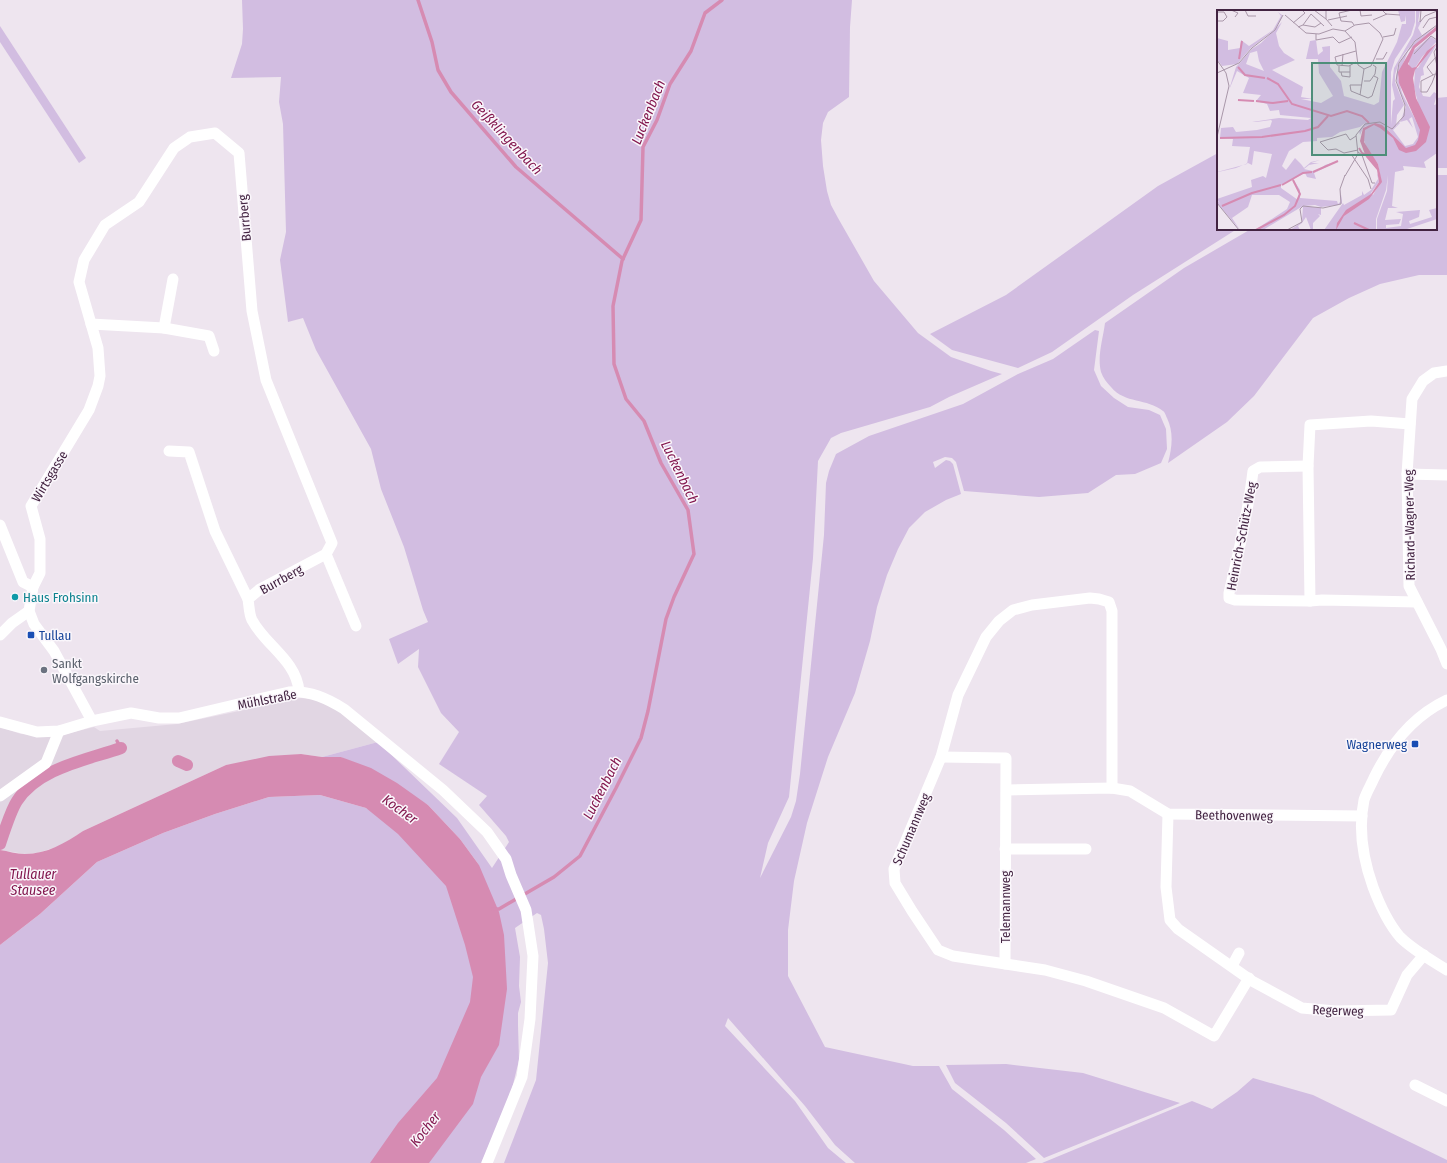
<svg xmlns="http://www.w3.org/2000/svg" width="1447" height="1163" viewBox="0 0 1447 1163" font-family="'Fira Sans Condensed',sans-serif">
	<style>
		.built { fill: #e1d6e3 }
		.green { fill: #d2bde1 }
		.water { fill: #d68bb2 }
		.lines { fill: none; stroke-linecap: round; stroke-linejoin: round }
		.stream { stroke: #d68bb2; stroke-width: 3.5 }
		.canal { stroke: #d68bb2; stroke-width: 12 }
		.minor { stroke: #fff; stroke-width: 11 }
		.tertiary { stroke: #fff; stroke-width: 11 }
		.culture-dot { fill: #0f9aa8; stroke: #faf6fb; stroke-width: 1.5 }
		.transit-dot { fill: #1a4fb4; stroke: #faf6fb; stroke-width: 1.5 }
		.worship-dot { fill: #6b7280; stroke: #faf6fb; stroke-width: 1.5 }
		.labels { text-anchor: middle; stroke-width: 3; stroke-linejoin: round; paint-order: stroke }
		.street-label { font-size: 13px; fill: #422341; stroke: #faf6fb }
		.culture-label { font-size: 13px; fill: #0d838f; stroke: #faf6fb; text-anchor: start }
		.transit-label { font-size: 13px; fill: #164399; stroke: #faf6fb; text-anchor: start }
		.worship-label { font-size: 13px; fill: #5b616d; stroke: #faf6fb; text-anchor: start }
		.water-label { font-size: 14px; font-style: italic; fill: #83184f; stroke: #faf6fb }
		.inset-river { fill: none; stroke: #d68bb2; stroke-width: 2 }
		.inset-road { fill: none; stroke: #a997a9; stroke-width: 1 }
		.view { fill: #4e8e7a; fill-opacity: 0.15; stroke: #4e8e7a; stroke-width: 2 }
		.inset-edge { fill: none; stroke: #422341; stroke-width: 2 }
	</style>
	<rect width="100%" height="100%" fill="#eee5ef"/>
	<path class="built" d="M301,698l28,3 49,41 -56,15 -21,-3 -75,11 -143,66 -21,14 -24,8 -13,1 -25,-4v-123l21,7 37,2 36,-9 6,4 77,-7z"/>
	<g class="green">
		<path d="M242,0h610l-2,27 -1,70 -21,15 -5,11 -2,17 2,26 4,25 4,14 7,13 36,63 44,52 33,24 40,14 11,3 -53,23 -19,10 -89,26 -10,5 -13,23 -5,97 -24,239 -21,46 -8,35 31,-61 5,-16 4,-27 24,-239 2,-52 3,-12 7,-17 33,-18 94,-32 55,-30 35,-15 42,-29 4,1 -5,39 7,16 13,12 14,9 21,3 11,5 6,14 1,20 -6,14 -26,11 -19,1 -28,18 -49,4 -75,-6 -8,-29 -4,-4 -7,-1 -12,5 2,6 11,-8 4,1 3,3 8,30 -15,6 -21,12 -16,16 -11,21 -11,26 -10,32 -7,34 -15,52 -27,64 -21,66 -13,58 -6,49v46l37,71 88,19h26l13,23 52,41 32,29 -10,4h-171l-20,-18 -30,-39 -77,-88 -3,8 70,75 33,47 18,15h-342l32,-83 12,-117 -4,-34 -3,-14 -4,-2 -22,15 5,29 -1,29 2,16 -3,11v12l1,35 -9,37 -14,36 -15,30h-481v-218l40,-31 57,-52 66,-29 52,-19 54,-17 51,-2 46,13 113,57 -19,-26 -32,-34 -87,-48h-19l56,-15 79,76 35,50 17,-26 -3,-6 -27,-31 8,-9 -48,-32 20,-32 -18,-19 -23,-46 1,-18 -21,15 -9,-25 39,-17 -5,-12 -19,-63 -23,-58 -10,-40 -55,-99 -13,-32 -15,4 -8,-62 6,-28 -3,-108 -4,-22 2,-25 -50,1 11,-34 1,-15z"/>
		<path d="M0,26l86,132 -7,5 -79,-121z"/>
		<path d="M1447,97v71h-11v-70z"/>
		<path d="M1218,153v76h19l-104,66 -81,57 -34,16 -66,-18 -22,-16 76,-39 152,-109z"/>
		<path d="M1436,175h11v100h-28l-39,9 -31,14 -36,20 -59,78 -27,26 -59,41c4,-16 6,-30 -1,-45 -1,-2 -2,-6 -4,-7 -16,-13 -38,-7 -52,-24 -4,-4 -8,-9 -10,-15 -4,-16 2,-33 4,-49l79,-55 67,-39h185z"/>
		<path d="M1006,1064l77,9 97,30 -136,55 -38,-35 -51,-40 -9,-18z"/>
		<path d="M1253,1078l60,17 134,65v3h-405l150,-62 20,8 25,-17z"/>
	</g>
	<path class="water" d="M301,754l21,3h19l30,11 26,15 31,22 32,34 19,26 20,47 5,23 3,54 -8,56 -18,32 -8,27 -44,59h-59l28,-40 39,-45 33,-76 3,-25 -8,-32 -19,-59 -48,-52 -32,-26 -46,-13 -51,2 -54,17 -52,19 -66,29 -57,52 -40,31v-95c8,1 16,4 25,4 22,0 40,-11 58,-23l143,-66 43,-9z"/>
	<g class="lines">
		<g class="stream">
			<path d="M418,0l14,42 6,28 13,22 65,75 107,92"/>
			<path d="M117,741l4,7"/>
			<path d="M493,909h6l55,-32 26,-21 36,-68 25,-50 7,-27 18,-92 8,-22 20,-43 -6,-44 -27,-47 -17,-42 -18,-22 -12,-35 -1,-58 9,-45 19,-41 2,-73 14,-27 13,-36 21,-33 14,-38 17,-13"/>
		</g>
		<g class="canal">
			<path d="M178,761l9,4"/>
			<path d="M0,844c4,-12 11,-34 17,-43 21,-33 70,-41 104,-53"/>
		</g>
		<g class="minor">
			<path d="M91,324l73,4 9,-49"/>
			<path d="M164,328l45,8 5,15"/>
			<path d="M1447,371l-13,2 -11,8 -11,18 -5,75 2,112 32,63 6,15"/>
			<path d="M1410,424l-39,-3 -61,4 -2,41 2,135 12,-1 95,2"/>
			<path d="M169,451l20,1 26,79 33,68"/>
			<path d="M1308,466l-48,1 -7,4c-5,42 -14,81 -24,122v5l6,2 75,1"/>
			<path d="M1407,474l40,1"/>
			<path d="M0,525l23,57 10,5"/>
			<path d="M326,554l30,72"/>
			<path d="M0,635l12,-12 17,-12"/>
			<path d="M1447,700c-34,16 -57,45 -73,78 -3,7 -8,15 -10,22 -6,29 -1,59 9,87 6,16 15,36 27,50 13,13 31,23 47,33"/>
			<path d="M92,721l-38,-70 -20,-27 -5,-13 4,-24 7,-14v-34l-9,-33 58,-96 9,-24 2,-10 -2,-28 -19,-66 5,-22 21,-35 34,-23 35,-54 16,-11 25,-4 24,20 13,158 14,69 66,163 -6,11 -66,35 -12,10c1,6 1,15 4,21 14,26 44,40 47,71"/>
			<path d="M941,757l65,1 -1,206"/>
			<path d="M1112,788v-177l-3,-9 -10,-3 -9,-1 -58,7 -19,5 -14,11 -13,16 -28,58 -17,62 -47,112 1,14 17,28 26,39 15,6 92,14 41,11 78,27 50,28 35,-58"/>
			<path d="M1007,790l105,-2 18,3 38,23 194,2"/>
			<path d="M0,796l46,-33 13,-32"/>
			<path d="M1168,814l-2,73 4,33 8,9 74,52 50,27 33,3 56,-1 16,-35 17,-20"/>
			<path d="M1005,849h81"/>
			<path d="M1232,966l7,-13"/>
			<path d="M1415,1085l32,16"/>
		</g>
		<path class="tertiary" d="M0,722l37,10 22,-1 33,-10 39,-8 28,5h20l110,-26c20,-2 38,6 55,17l99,81 44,42 19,27 5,16 15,35 7,46 -3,63 -8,58 -35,86"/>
	</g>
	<circle class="culture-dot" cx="15" cy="597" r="4"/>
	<g class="transit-dot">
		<rect x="27" y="631" width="8" height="8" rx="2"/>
		<rect x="1411" y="740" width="8" height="8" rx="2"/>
	</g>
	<circle class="worship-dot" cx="44" cy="670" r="4"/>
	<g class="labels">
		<g class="street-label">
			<text transform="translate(244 218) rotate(-95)" y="5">Burrberg</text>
			<text transform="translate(49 476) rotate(-59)" y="5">Wirtsgasse</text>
			<text transform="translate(1409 525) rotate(-91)" y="5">Richard-Wagner-Weg</text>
			<text transform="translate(1241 536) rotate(-79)" y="5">Heinrich-Schütz-Weg</text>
			<text transform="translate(281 579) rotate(-29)" y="5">Burrberg</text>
			<text transform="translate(267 699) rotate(-11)" y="5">Mühlstraße</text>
			<text transform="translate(1234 815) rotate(1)" y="5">Beethovenweg</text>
			<text transform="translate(911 829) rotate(-67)" y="5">Schumannweg</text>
			<text transform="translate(1005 907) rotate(-90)" y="5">Telemannweg</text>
			<text transform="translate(1338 1010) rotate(2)" y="5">Regerweg</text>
		</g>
		<g class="culture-label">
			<text x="23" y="602">Haus Frohsinn</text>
		</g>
		<g class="transit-label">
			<text x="39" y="640">Tullau</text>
			<text x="1407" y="749" text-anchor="end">Wagnerweg</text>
		</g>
		<g class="worship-label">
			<text x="52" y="668">Sankt<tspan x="52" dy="15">Wolfgangskirche</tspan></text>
		</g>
		<g class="water-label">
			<text transform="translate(648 112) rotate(-68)" y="5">Luckenbach</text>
			<text transform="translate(507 137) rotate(47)" y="5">Geißklingenbach</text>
			<text transform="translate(680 472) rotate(64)" y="5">Luckenbach</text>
			<text transform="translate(602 788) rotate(-63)" y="5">Luckenbach</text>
			<text transform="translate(400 809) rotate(36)" y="5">Kocher</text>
			<text x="33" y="879">Tullauer<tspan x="33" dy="16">Stausee</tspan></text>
			<text transform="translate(425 1129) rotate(-52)" y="5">Kocher</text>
		</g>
	</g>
	<g transform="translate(1217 10)">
		<rect width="220" height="220" fill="#eee5ef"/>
		<path d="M181,0h17v12l-4,13 -16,24 -4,13v53l2,-24 2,-2 -3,-14 2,-17 19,-33 3,-10v-15h4l-2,12 4,-2 -4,8 4,7 -10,9 -8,10 -5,8 -4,13v7l9,23 -7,10 -1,11 3,-4 1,1 -7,7 12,16 8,-2 5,-7 -6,-20 -3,2 4,9 -6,-8 -7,2 6,-15 -8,-21 -2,-10 4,-14 10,-15 9,-9 18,-13 -29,26 -10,26 4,16 16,32 -7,-20 7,-2 -4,-16 1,-17 -6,-3v-7l3,-8 15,-13 4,-2 6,4 -15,16 -7,11h3l9,-15 10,-9 -14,24 1,7 -3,1 -2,11 4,9 7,1 4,-5 3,2 -3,11 3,-1v49l-13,9 2,6 -23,-2 1,4 -9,2 -3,34 6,2h-10l-3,12 16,-1 -2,5 -13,1v3l15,-2 2,-12 -7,-2 24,-2 -1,7 -10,4 1,3 22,-7 -3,-7 8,-2v11l-33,11h-27v-11l10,-28 1,-16 -2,15 -10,29v11h-52l19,-27 1,2 18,-10v-4l2,4 7,-5 7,-11 -1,-6 1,2 1,7 -8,11 2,2 8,-14 -3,-17 -11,-15 -4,-11 1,-9 4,-4 -5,3 -3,7 -1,-4 6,-8 -5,4 -20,5 -8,5 -15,1v3l-14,1 -14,9 -7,15 4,4 9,-12 6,6 21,-14 -21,14 3,4 7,-6 9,-2 -9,3h8l-10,2 -5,4 13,3 8,-7 13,-4 -24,12 2,6 -9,-2 -2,-4 -12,6 7,11v8l37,3 1,3 3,-3 -1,-12 2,11v3l-4,2 -17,2 -6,-2 -12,1 -40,24h-8l32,-21 3,-7 -11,-7h-27l-4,12 -16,11 8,12 -22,-26 -1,-4 4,5 -4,-6 35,-12 -1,-7 12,-4 3,2 6,-24 -18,-3 -2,14 -4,-2 -12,5 -18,4 -1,8v-8l30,-8 3,-17 -18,-1 1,-7 -13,-1 1,-10 12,-1 3,5 21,-2 13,-3 2,-6 -1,-1 -15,2h-4l27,-4 29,2 3,-2 -31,-3 -1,-5 -9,1 -3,-7 -11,-3 5,-6 -18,-2 6,-15 -12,-7 -8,19 7,-23 16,-18 9,-6 21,-21 -6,11 3,13 5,7 11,7 -23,10 31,17 -2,10 12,2h-12l20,4 12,-7 -14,-23 -1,-14h-12l4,-18 6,-1 2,15 5,-4 -1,-4 8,-1v21l11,14 3,15 30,9 5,-3 3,-30 15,-30 5,-18h4v-9l-1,6 -4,1zM40,41l2,10 5,10 -18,-7 4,-11zM75,169l7,13 -1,8 -17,-12v-3zM61,2l4,3v2l-7,12 -24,19 -14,16 -15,2 -5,-7v-21l11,3v9l12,-2 1,-8 8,6 24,-16 8,-14zM86,196l18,2v7l-3,-1 2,2 -7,7v7h-2l-5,-13 -4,6 -4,3 2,4h-10l12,-8z" fill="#d2bde1" fill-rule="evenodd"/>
		<path d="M220,16v4l-22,18 -7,16 4,4 4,-1 11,-16 10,-8 -22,27 -2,8 3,20 14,29 -4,15 -10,9 -10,2 -7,-3 -6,-12 -13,-10 -6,-3 -9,5 -1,12 14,22 4,18 -13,17 -25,17 -8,14 1,-7 9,-13 25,-16 8,-12 -2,-12 -11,-13 -6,-16 3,-13 12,-5 7,2 24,23 9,-3 3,-5 2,-10 -21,-47 -1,-11 15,-26z" fill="#d68bb2"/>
		<path class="inset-river" d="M22,49l3,-18M21,57l7,8 20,3M50,68l11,6 14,20 39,12 16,-5 15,5 7,7M21,90l16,1M39,91l17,2 15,-2M3,128l42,-1 43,-6 13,-4 10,-11M142,138l3,5 6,3M96,162l25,-11M65,175l21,-12 9,-1M5,196l30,-13 29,-8M137,213l15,7M39,220l28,-15 11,-9 5,-12 -7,-14"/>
		<path class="inset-road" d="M14,0l7,3 -3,4M28,0l3,6h8M97,0l12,9M109,0v9l6,7M135,0l-13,3 2,8 11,1 2,3M143,0l1,6 11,-1M165,0l4,4 14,1M0,2h7l3,5 -4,4h-6M68,5l21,18 13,1 14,-5 12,2 10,11 3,23 6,4 7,-3 12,-27 -3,-6 -11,-10 -14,2 -10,6M111,10l19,-4M156,10l14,-6M203,12l5,-6 12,-5M203,12l1,-12M76,13l12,-10 -3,-3M86,15l8,-11 13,12M81,17l5,-2 12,2 6,-4M206,18l6,-9 8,-2M99,24v6l17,-3 6,6 13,-6M166,27l11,-2 2,-7M139,41l-21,6 2,8 12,1 7,-4M197,44l17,-18 6,4M159,49h7l4,-7M0,50l9,13 3,13 -12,51M122,56v6h11v-7M125,56l1,-12M124,62l1,4 8,1v-5M0,63l22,-10 13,-15 23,-18 8,-15M218,64l-14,7v11h6l5,-9 3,-8 1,-2 1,-7 -3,-14 3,-5M216,65l-6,-8 10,-11M147,71h6l5,-7 1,-7 -3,-2M145,75h-12l1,6 17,7 4,-2 6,-18 -4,-2M143,85l4,-26M139,126l-6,4 -4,-6 -26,8 8,8 8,-1 8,4 14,-3M141,142l4,3 10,28h3M134,144l17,25 3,10M128,166l13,-22 -2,-19 9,-11 15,-2 12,7 12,-13 1,-11 -9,-24 3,-18 16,-22 22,-16M0,193l22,27M70,220l15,-8 -2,-13 3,-3 20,2 18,-4 -1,-15 5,-14"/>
		<path class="view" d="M95,53h74v92h-74z"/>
		<rect width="220" height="220" class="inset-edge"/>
	</g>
</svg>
